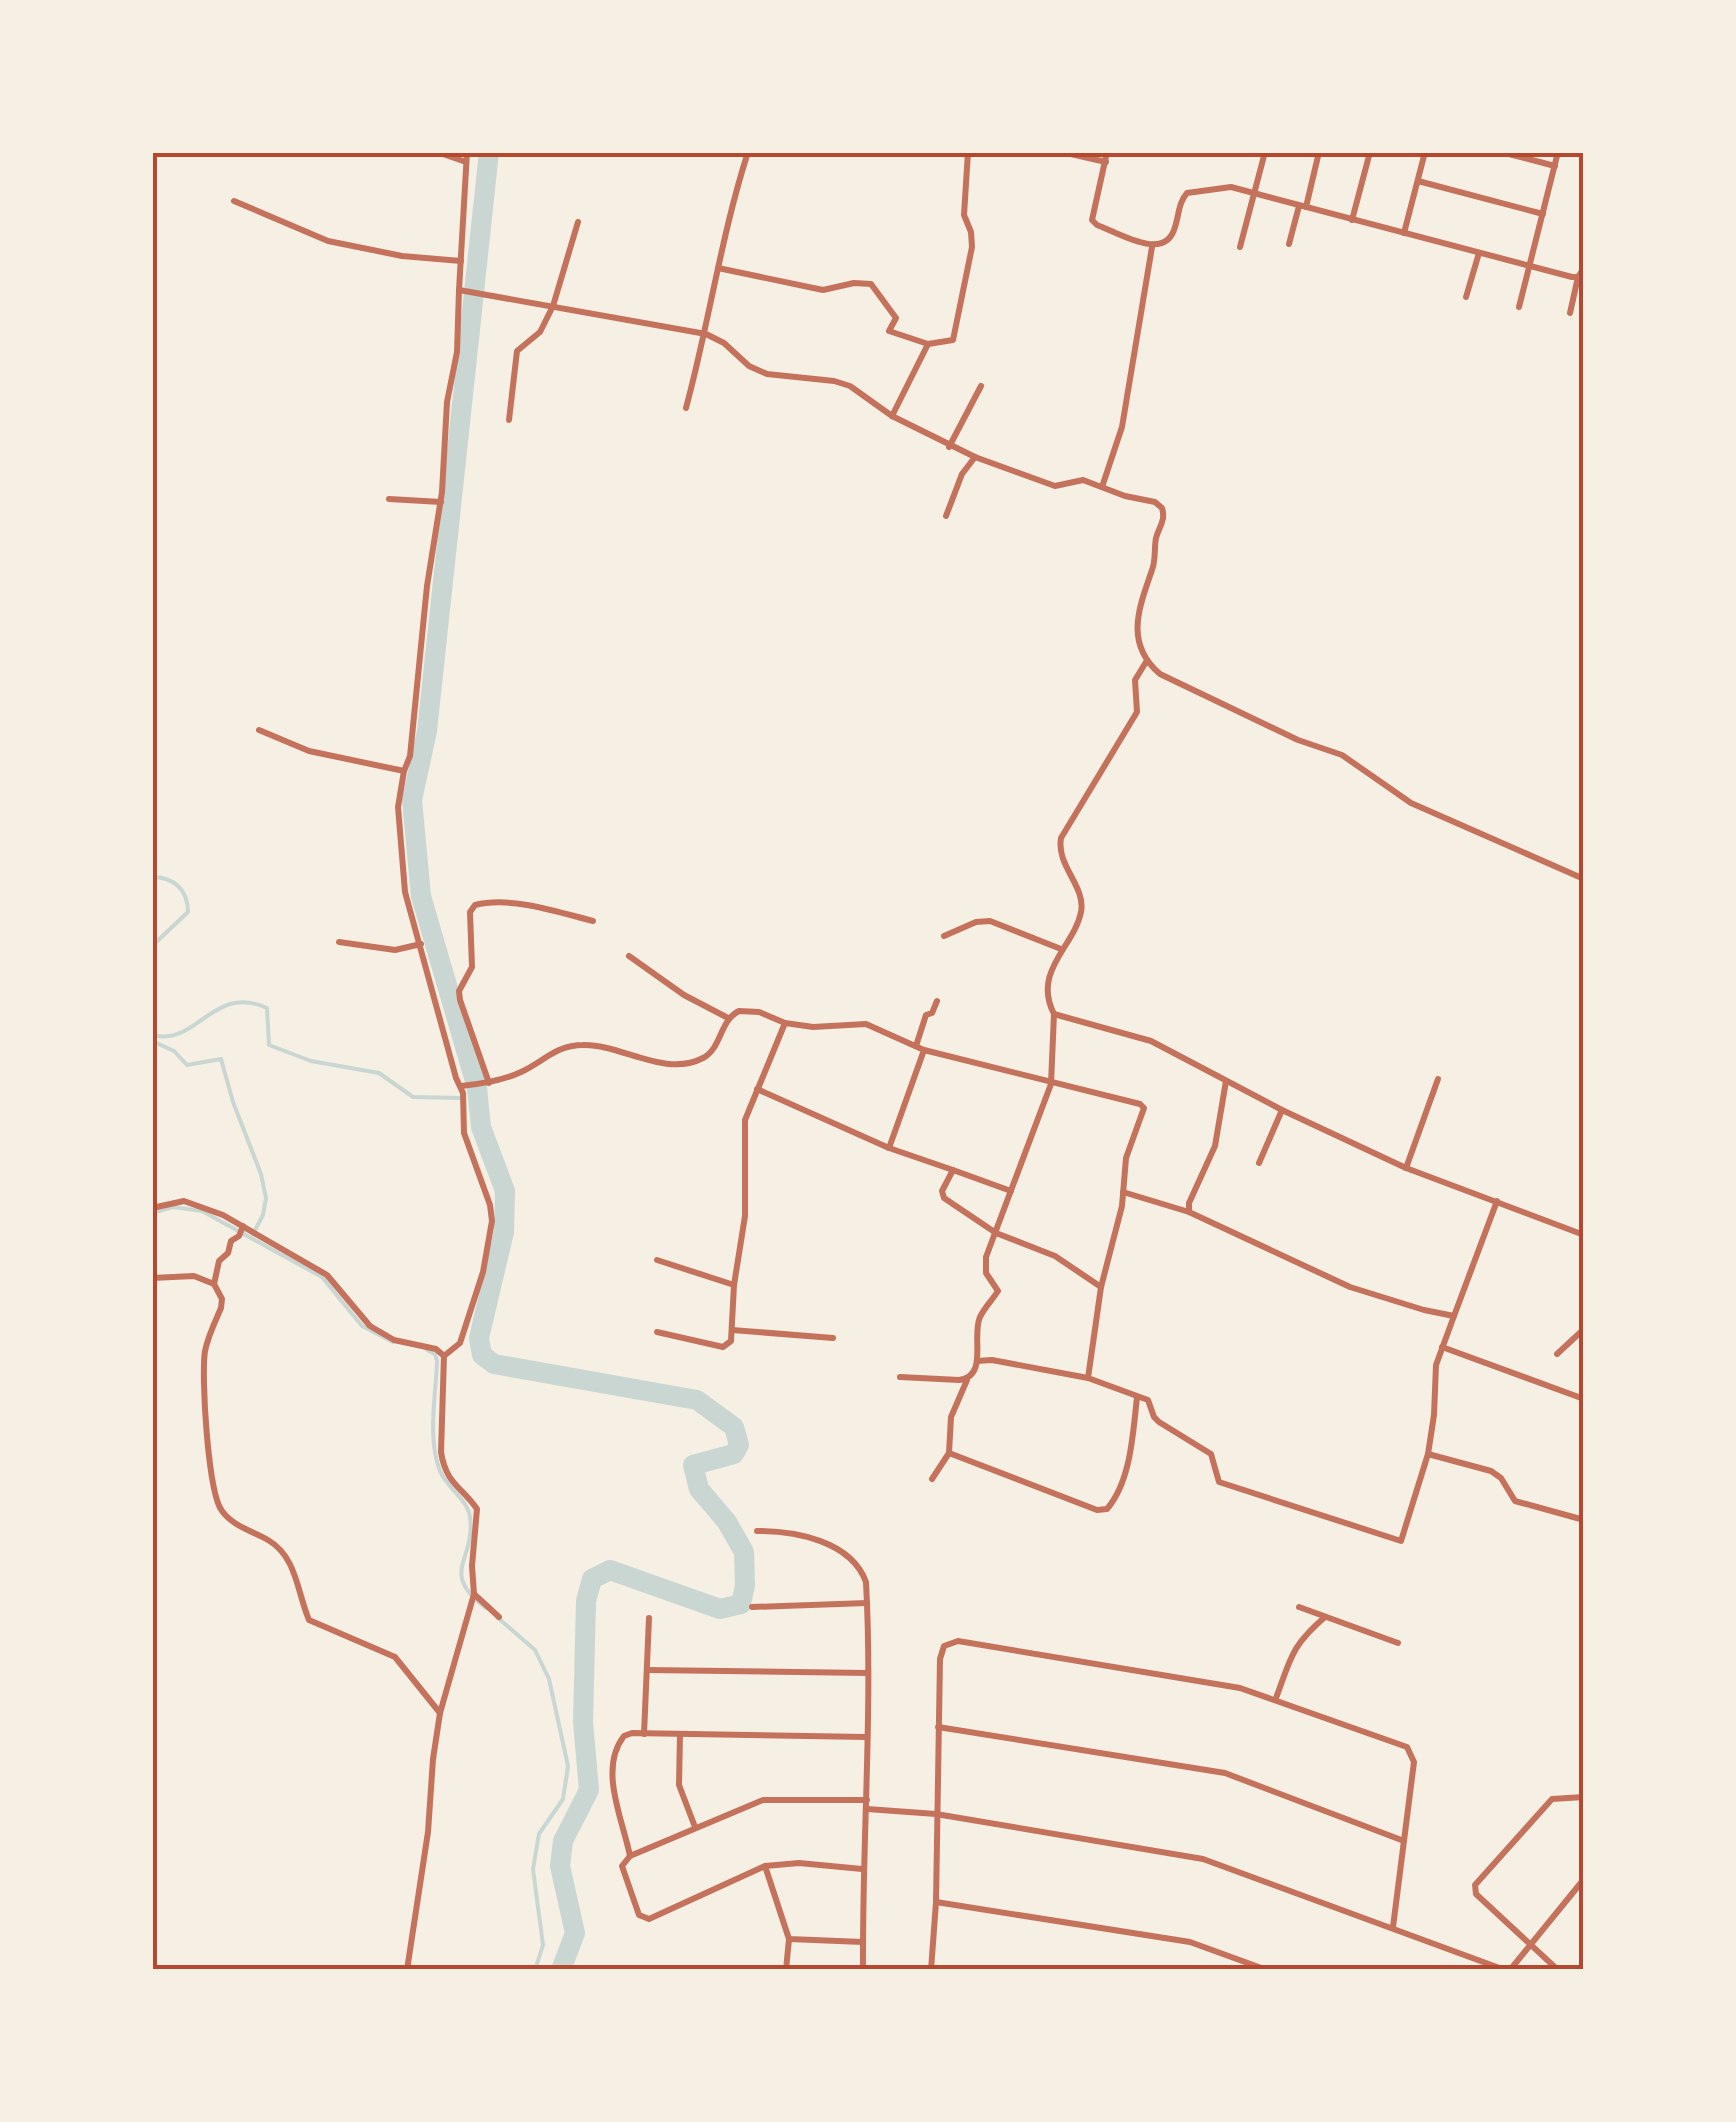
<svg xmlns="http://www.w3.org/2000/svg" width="1736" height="2122" viewBox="0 0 1736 2122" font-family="'Fira Sans Condensed',sans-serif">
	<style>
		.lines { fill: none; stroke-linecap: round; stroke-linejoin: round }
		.stream { stroke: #c9d6d2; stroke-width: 4 }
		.river { stroke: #c9d6d2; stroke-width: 20 }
		.minor { stroke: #c5725c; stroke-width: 6 }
		.neatline { fill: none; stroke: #b5482f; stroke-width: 4 }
	</style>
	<rect width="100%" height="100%" fill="#f6efe4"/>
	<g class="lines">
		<g class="stream">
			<path d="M152,877c22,0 36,13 36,35l-36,34"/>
			<path d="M152,1028l5,8c42,6 58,-52 110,-28l2,37 42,16 68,12 34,24 47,1"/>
			<path d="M152,1041l22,10 13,14 34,-6 12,43 28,72 5,24 -3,17 -10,19"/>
			<path d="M152,1213l21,-6 29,4 120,66 40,49 31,16"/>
			<path d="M427,1350l8,4 2,7c-1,34 -10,77 3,110 7,17 28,29 30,46 6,44 -32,55 16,91"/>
			<path d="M497,1617l38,33 14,29 19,87 -5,33 -24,35 -6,35 10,76 -8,25"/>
		</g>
		<path class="river" d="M489,152l-62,579 -15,69 9,96 56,192 4,39 24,64 -1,41 -25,106 3,17 12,9 203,36 37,27 5,18 -5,9 -41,11 6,24 28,33 17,30 1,33 -4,19 -21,5 -110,-39 -18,9 -6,22 -3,121 6,68 -26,51 -3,25 15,67 -14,37"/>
		<g class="minor">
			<path d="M437,152l29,10"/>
			<path d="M1062,152l44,10"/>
			<path d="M1107,152l-15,68 5,5c22,8 66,36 77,5 5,-13 4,-27 13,-37l44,-6 341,90h6l6,-9"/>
			<path d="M1501,152l54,14"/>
			<path d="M1418,181l125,33"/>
			<path d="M234,201l94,40 74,15 59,5"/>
			<path d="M1306,207l13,-55"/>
			<path d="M1352,220l18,-68"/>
			<path d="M1404,233l21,-81"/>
			<path d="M1289,244l10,-38"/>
			<path d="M1240,247l25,-95"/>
			<path d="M718,268l105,22 31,-7 17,1 25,34 -7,13 39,13 25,-4 19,-93 -1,-15 -7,-17 4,-63"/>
			<path d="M459,290l8,-138"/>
			<path d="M1466,297l13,-44"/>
			<path d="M1519,307l39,-155"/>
			<path d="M1570,313l8,-36"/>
			<path d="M686,408c23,-85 35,-172 62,-256"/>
			<path d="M892,416l36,-72"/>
			<path d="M509,420l8,-69 23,-19 13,-26 25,-84"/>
			<path d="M949,447l32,-61"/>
			<path d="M1102,487l20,-60 30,-180"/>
			<path d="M389,499l52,3"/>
			<path d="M946,516l16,-42 13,-17"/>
			<path d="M1146,662l-11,18 2,32 -76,126c-5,28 25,48 20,74 -7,35 -49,59 -27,102l97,27 131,69 124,58 178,67"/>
			<path d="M259,730l50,21 95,20"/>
			<path d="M944,936l32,-14 14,-1 71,28"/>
			<path d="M339,942l56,8 26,-6"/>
			<path d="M629,956l55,39 44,23"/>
			<path d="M916,1046l10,-31 6,-2 5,-12"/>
			<path d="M1226,1081l-11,65 -26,57v9l161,75 74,23 30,6 43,-115"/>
			<path d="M489,1083l-29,-83 -1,-9 13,-24 -2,-55 5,-7c36,-9 83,7 118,16"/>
			<path d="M461,1086c21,-2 41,-5 60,-14 22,-10 35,-27 62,-27 38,-1 82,33 120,13 19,-10 16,-37 36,-47l20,1 26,11"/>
			<path d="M757,1089l132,59 64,22 -11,21 2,7 52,35 59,23 46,31"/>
			<path d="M889,1148l35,-98"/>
			<path d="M1259,1163l23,-53"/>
			<path d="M1406,1168l32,-89"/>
			<path d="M953,1170l58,21"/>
			<path d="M1123,1192l66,20"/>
			<path d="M152,1208l32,-7 39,14 104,60 43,51 24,14 42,9 8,7"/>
			<path d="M657,1260l77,25"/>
			<path d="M152,1278l42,-2 20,8 5,-23 9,-8 3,-12 8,-5 4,-10"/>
			<path d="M214,1284l8,15 -1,9c-6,14 -13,28 -16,43 -4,25 3,142 17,160 11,15 30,20 46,29 29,17 29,52 41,80l86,37 45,56"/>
			<path d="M732,1330l101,8"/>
			<path d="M657,1332l66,15 8,-6 3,-56 11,-69v-96l40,-97 28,4 53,-3 58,26 216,54 4,4 -18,50 -4,48 -21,81 -13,91 -96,-18 -15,1"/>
			<path d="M1442,1347l142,52"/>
			<path d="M1557,1354l27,-25"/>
			<path d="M900,1377l59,3c30,-4 12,-43 21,-63 4,-9 13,-18 18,-26l-12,-18v-16l65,-173 3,-70"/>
			<path d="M1088,1378l60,22 6,17 5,5 52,32 8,28 182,59 27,-87 6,-39 2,-50 18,-49"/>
			<path d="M949,1453l148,57 10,-1c24,-28 26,-76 30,-112"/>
			<path d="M1428,1454l63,17 10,7 14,23 69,19"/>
			<path d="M932,1479l17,-26 2,-36 16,-37"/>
			<path d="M757,1531c39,0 94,10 109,51 7,129 -4,259 -3,388"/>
			<path d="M474,1594l25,23"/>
			<path d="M752,1607l115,-4"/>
			<path d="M1299,1607l99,36"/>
			<path d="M647,1670l220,3"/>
			<path d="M1276,1698c15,-40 15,-52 49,-81"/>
			<path d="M938,1727l287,46 179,68"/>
			<path d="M644,1734l5,-116"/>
			<path d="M680,1734l-1,51 16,42"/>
			<path d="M867,1809l69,5 267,45 302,111"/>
			<path d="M630,1856c-7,-36 -32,-87 -6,-120l8,-3 234,4"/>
			<path d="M765,1866l-116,53 -10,-4 -17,-49 8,-10 133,-56h104"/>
			<path d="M862,1869l-63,-6 -34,3 24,73 74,3"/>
			<path d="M936,1902l254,40 77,28"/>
			<path d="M407,1970l21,-138 5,-73 7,-46 34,-119 -2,-28 5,-57c-16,-23 -31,-25 -36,-57l3,-96 16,-13 23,-71 9,-51 -2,-16 -26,-72 -1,-40 -7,-15 -51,-186 -7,-85 6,-36 6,-15 17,-170 15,-94 5,-90 10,-50 2,-62 247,44 18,9 25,23 18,8 67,7 16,5 42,30 83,41 80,29 28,-6 42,16 30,6 7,6c4,13 -3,18 -6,30 -2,10 0,22 -4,32 -13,38 -28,73 8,104l138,66 44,15 69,48 173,76"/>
			<path d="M786,1970l3,-31"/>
			<path d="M931,1970l5,-68 4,-243 4,-13 14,-5 282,47 167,59 7,15 -21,165"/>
			<path d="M1510,1970l74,-91"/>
			<path d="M1558,1970l-82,-76 -1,-9 77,-86 32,-2"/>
		</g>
	</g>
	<rect width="1736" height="2122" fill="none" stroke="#f6efe4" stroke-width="310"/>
	<rect x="155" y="155" width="1426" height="1812" class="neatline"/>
</svg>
